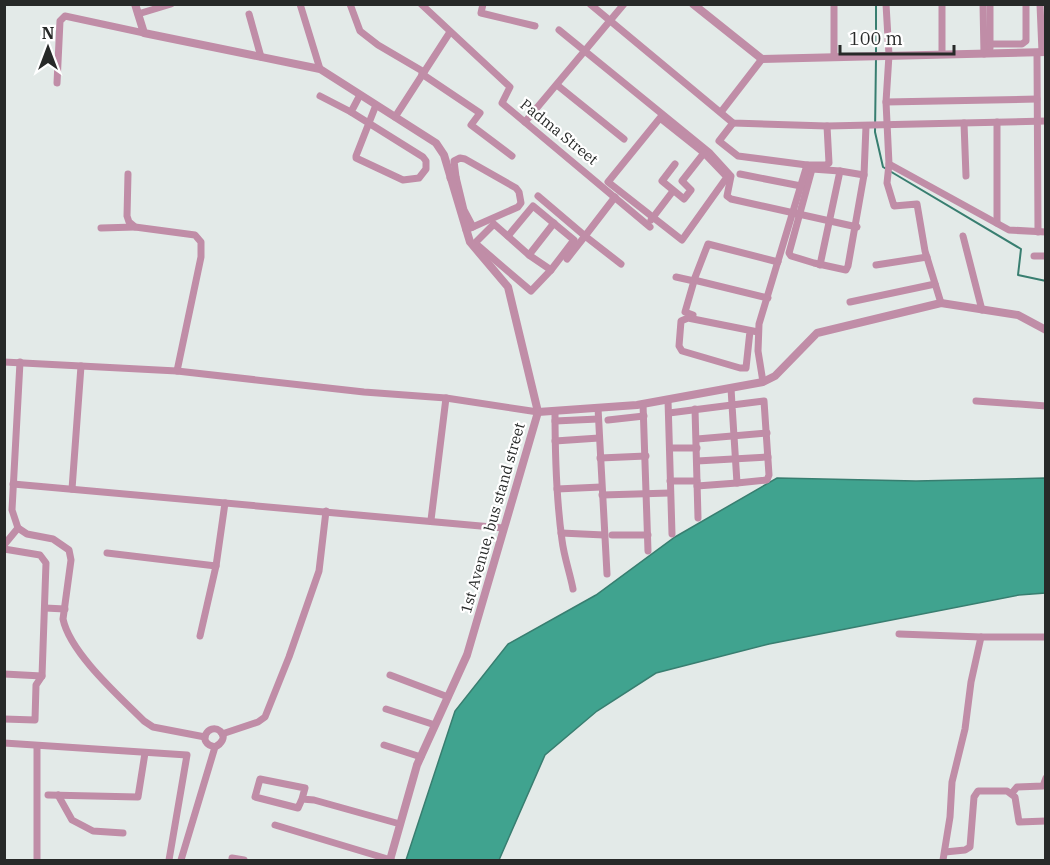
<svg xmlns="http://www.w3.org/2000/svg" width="1050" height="865" viewBox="0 0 1050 865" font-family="'IBM Plex Serif',serif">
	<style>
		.water { fill: #40a38f; stroke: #387e70; stroke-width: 1.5 }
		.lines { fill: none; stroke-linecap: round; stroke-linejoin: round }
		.stream { stroke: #387e70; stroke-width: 2 }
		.minor { stroke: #c08da7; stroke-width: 7 }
		.tertiary { stroke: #c08da7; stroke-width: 8 }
		.labels { text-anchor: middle; stroke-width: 4.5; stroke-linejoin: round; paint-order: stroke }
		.street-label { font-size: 15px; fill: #272928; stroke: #fff }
	</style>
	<rect width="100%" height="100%" fill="#e3eae8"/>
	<path class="water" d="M777,478l139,3 129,-3v115l-26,2 -250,49 -113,29 -59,38 -52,44 -46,105h-93l49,-149 53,-67 88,-49 79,-58z"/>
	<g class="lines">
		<g class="stream">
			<path d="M876,53v-49"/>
			<path d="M876,58l-1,74 8,35 138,82 -3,26 28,6"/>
		</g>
		<g class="minor">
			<path d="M300,4l20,65"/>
			<path d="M350,4l10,27 18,14 46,27"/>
			<path d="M421,4l89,83 -8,16 148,124"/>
			<path d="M483,4l-2,9 54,13"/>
			<path d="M590,4l143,119 94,3 219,-5"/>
			<path d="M886,4l3,51 -3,47 3,62 120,66 37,2"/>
			<path d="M983,4l1,50"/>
			<path d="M990,4v44"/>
			<path d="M1040,4l2,48"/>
			<path d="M138,14l33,-10"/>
			<path d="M249,14l12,43"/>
			<path d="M559,30l151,123 21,23 -4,20 4,3 126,28"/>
			<path d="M990,44h32l4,-3v-37"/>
			<path d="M1037,53l1,179"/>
			<path d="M942,54v-50"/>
			<path d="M834,56v-52"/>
			<path d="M422,74l58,39 -9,12 41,31"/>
			<path d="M57,83l3,-62 5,-5 79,17"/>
			<path d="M557,85l67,54"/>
			<path d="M360,95l-9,17 72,45 3,4v8l-7,9 -16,2 -47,-22v-2l20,-51"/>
			<path d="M320,96l31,16"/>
			<path d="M886,102l151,-3"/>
			<path d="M721,112l41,-53"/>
			<path d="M395,117l55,-85"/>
			<path d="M660,118l44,35 23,24 -45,63 -74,-58z"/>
			<path d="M525,122l99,-118"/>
			<path d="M997,122v101"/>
			<path d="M733,123l-14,18 19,15 69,9"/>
			<path d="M964,123l2,53"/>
			<path d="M675,164l-13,17 22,18 7,-9 -9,-9 22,-28"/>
			<path d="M889,164l-2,19 7,23 23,-2 8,47 16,52"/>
			<path d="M812,169l28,2 24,4 -16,91 -2,4 -32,-7 -23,-7 -2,-3z"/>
			<path d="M128,174l-1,42 2,6 6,5 60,8 6,7v15l-24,114"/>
			<path d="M740,174l61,12"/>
			<path d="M864,175l2,-49"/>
			<path d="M456,177l8,33 9,17"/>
			<path d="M450,178l6,-1 -2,-16 6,-3 5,1 51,29 3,4 2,11 -3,4 -52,23"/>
			<path d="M538,196l47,40 30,-39"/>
			<path d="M651,220l22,-29"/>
			<path d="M101,228l34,-1"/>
			<path d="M508,236l25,-30 41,34 -23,30"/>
			<path d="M963,236l19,74"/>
			<path d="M473,245l21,-21 35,31 22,15 -20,21 -56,-48"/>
			<path d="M529,255l25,-32"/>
			<path d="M1034,256h12"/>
			<path d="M567,259l18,-23 36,28"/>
			<path d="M820,265l20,-94"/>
			<path d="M876,265l51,-8"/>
			<path d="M676,277l18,4 -9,31 8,3"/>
			<path d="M768,298l-74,-18 14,-36 70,18"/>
			<path d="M850,302l85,-18"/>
			<path d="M750,331l-4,37h-6l-58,-17 -3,-5 2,-25 7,-3 70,14"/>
			<path d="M4,362l173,9 187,21 82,6 92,14"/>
			<path d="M20,362l-8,148 6,18 9,6 26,5 16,11 2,10 -8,59c7,34 57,78 81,102l9,6 52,10"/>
			<path d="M763,382l-5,-31 1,-27 48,-159h19l3,-2 -2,-37"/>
			<path d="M668,400l4,134"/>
			<path d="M976,401l70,5"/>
			<path d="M643,404l5,147"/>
			<path d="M598,408l9,166"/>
			<path d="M695,409l3,109"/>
			<path d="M555,411c0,43 1,86 7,129 2,17 8,33 11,49"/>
			<path d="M669,413l63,-8 5,78 30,-3 2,-5 -5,-74 -32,4 -1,-17"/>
			<path d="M608,420l36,-4"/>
			<path d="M555,421l43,-2"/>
			<path d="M697,439l70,-6"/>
			<path d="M555,441l44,-3"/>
			<path d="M670,448h27"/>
			<path d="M600,458l46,-2"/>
			<path d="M697,461l71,-4"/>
			<path d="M670,481h27"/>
			<path d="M13,484l490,44"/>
			<path d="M697,486l40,-3"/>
			<path d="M72,489l9,-123"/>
			<path d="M557,489l44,-2"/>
			<path d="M602,495l68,-2"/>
			<path d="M431,520l15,-122"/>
			<path d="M561,533l43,2"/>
			<path d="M612,535h36"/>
			<path d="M4,545l14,-17"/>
			<path d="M4,549l36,6 6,8 -4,113 -6,9 -1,35 -31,-1"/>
			<path d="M107,553l109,13"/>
			<path d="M45,608l20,1"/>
			<path d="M899,634l82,3h65"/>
			<path d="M200,636l16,-70 9,-63"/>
			<path d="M4,674l38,2"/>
			<path d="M390,675l58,22"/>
			<path d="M386,709l49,16"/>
			<path d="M222,734l36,-12 7,-5 24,-60 30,-86 7,-60"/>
			<path d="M4,743l183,12 -18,105"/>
			<path d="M384,745l37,12"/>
			<path d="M37,746v114"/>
			<path d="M1012,793l5,-6 26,-1 3,-8"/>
			<path d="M48,795l90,2 7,-44"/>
			<path d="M58,795l14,25 21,11 30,2"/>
			<path d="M302,799l3,-11 -45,-9 -5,18 43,11 4,-9 12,1 86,24"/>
			<path d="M275,825l116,35"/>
			<path d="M945,852l20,-2 5,-3 4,-50 4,-6h29l8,6 4,25 27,-1"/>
			<path d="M232,858l12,2"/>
			<path d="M181,860l34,-113c6,-3 12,-10 5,-16 -11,-9 -25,12 -5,16"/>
			<path d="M943,860l7,-43 2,-35 13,-53 6,-47 10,-45"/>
		</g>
		<g class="tertiary">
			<path d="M135,4l9,29 176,36 116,74 8,12 26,87 38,45 30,125 -71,243 -50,110 -27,95"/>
			<path d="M693,4l69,55 284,-7"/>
			<path d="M538,412l99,-7 126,-23 12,-6 42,-43 124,-30 77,12 28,15"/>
		</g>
	</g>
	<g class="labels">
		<g class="street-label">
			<text transform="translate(559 132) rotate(39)" y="5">Padma Street</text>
			<text transform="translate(493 518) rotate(-74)" y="5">1st Avenue, bus stand street</text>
		</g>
	</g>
	<rect width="1050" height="865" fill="none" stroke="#272928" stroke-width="12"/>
	<g transform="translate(48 48)" stroke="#ffffff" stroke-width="4.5" paint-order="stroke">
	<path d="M0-4.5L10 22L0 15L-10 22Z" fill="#272928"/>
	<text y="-9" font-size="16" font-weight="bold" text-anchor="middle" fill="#272928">N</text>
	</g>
	<path d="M840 45v9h114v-9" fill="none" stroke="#272928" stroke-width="3"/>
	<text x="849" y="45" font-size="18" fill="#272928" stroke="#ffffff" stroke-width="4.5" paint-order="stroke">100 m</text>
</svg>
